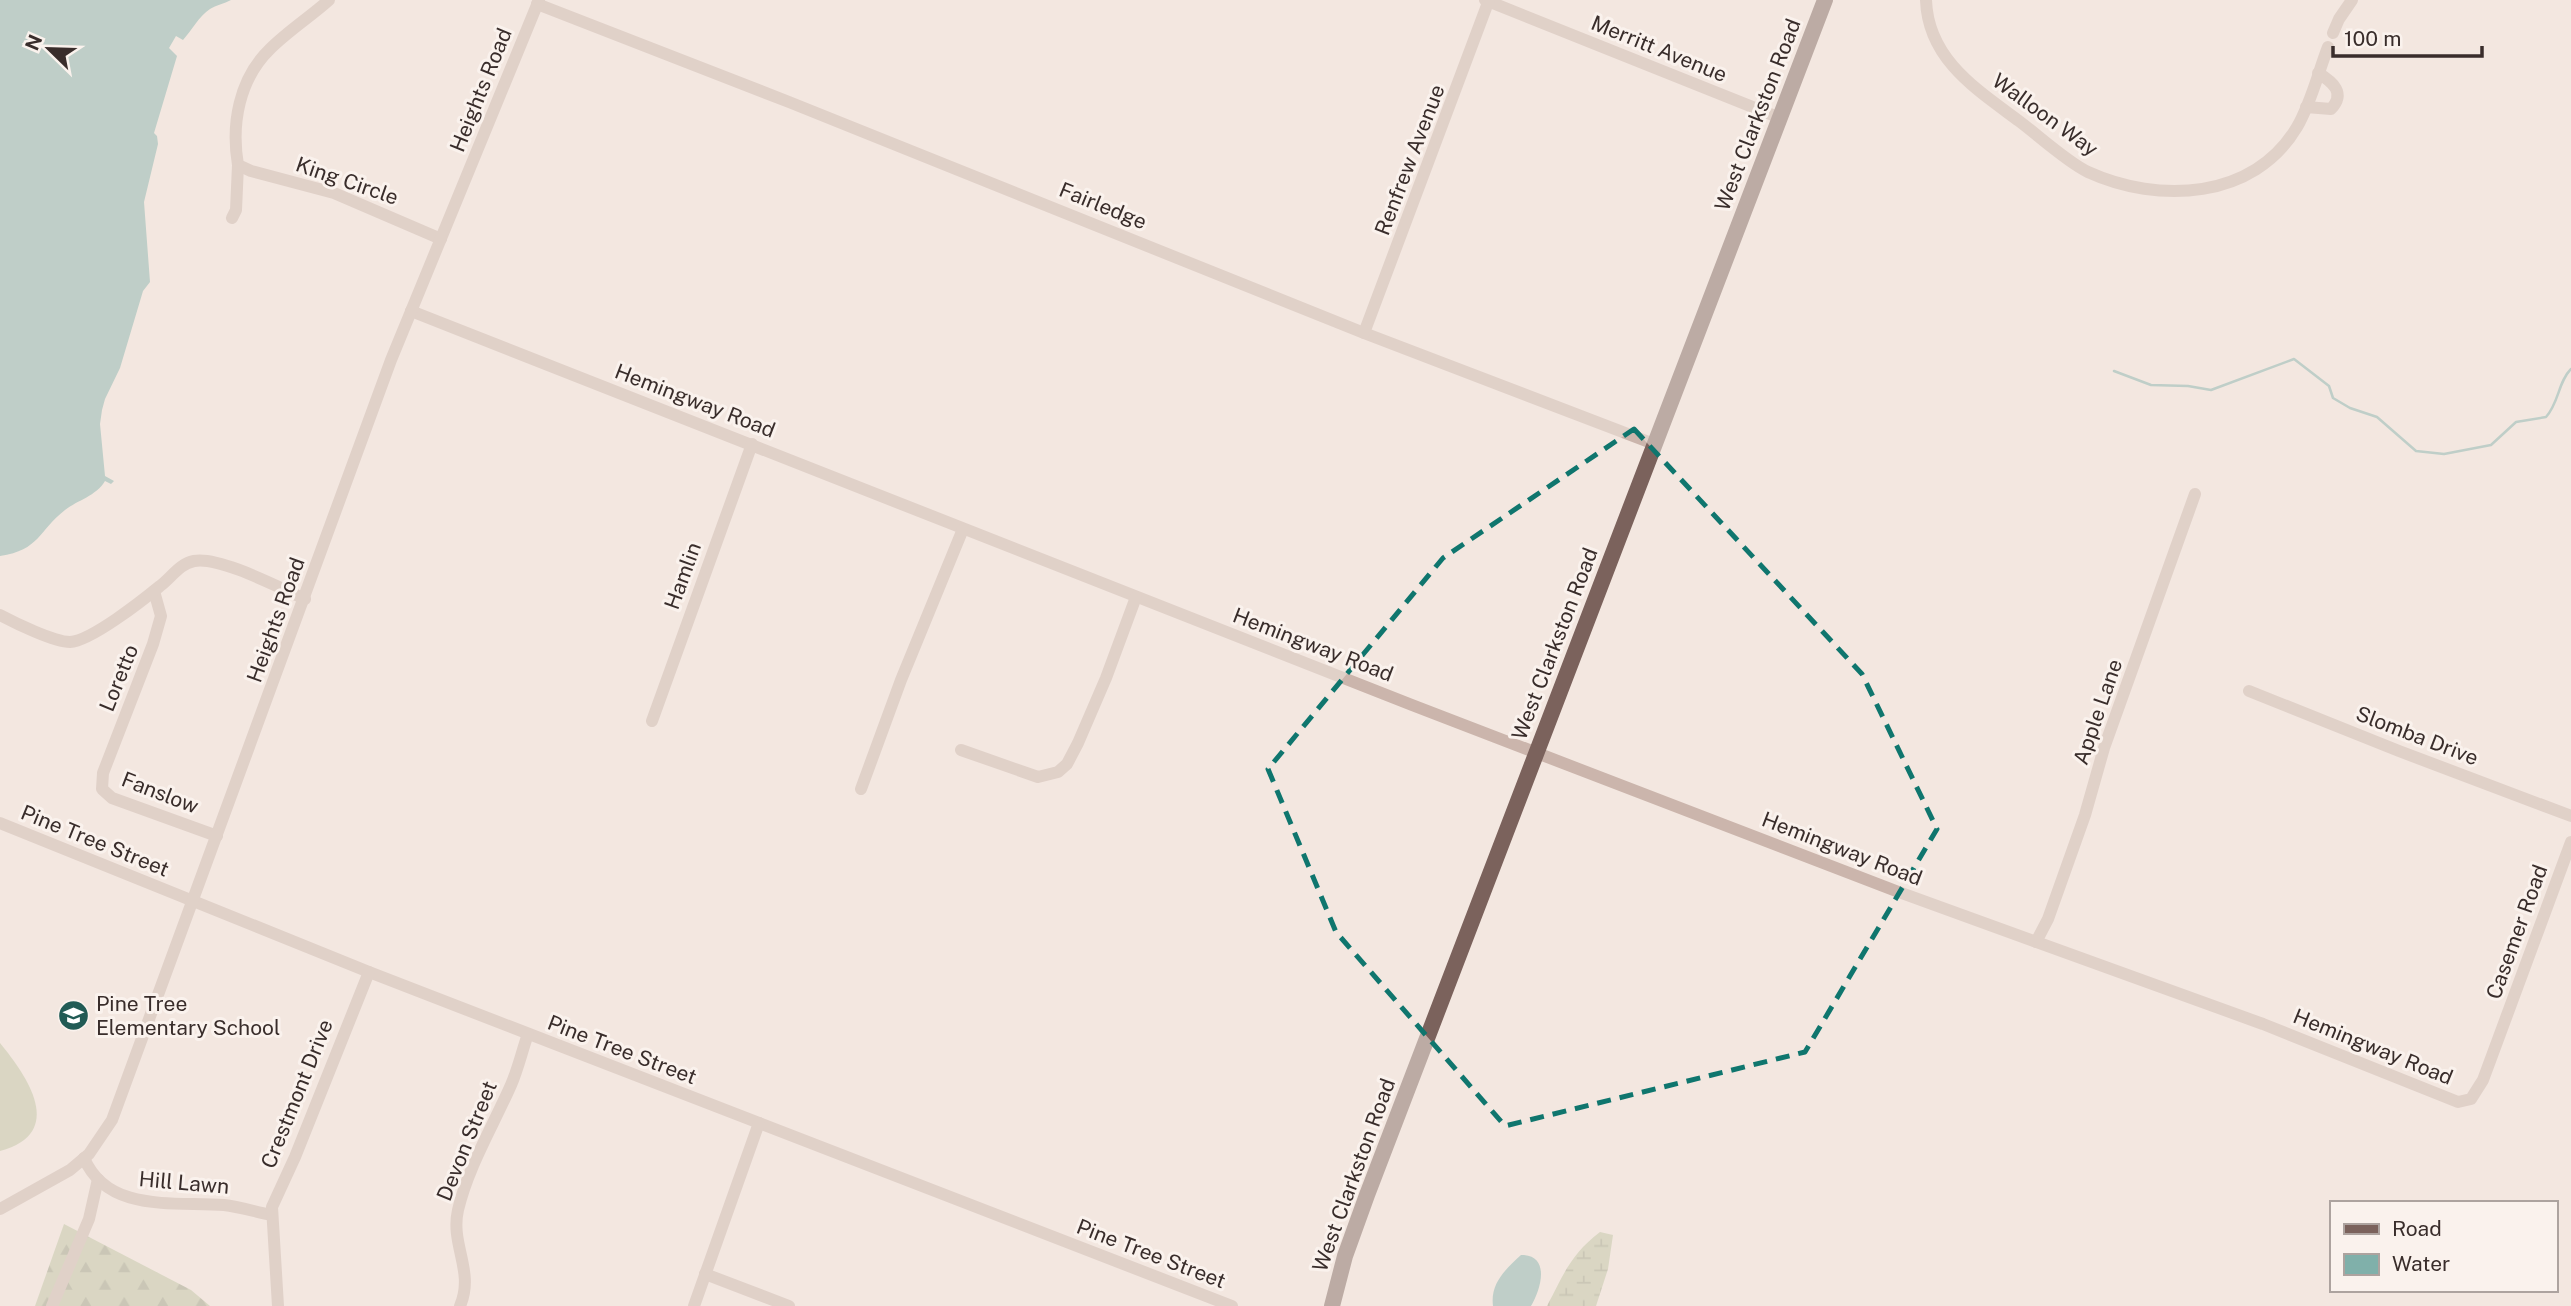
<svg xmlns="http://www.w3.org/2000/svg" width="2571" height="1306" viewBox="0 0 2571 1306" font-family="'Public Sans',sans-serif">
	<style>
		.forest { fill: url(#forest-firs) }
		.wetland { fill: url(#wetland-marsh) }
		.park { fill: #bcc2a0 }
		.water { fill: #80b0aa }
		.lines { fill: none; stroke-linecap: round; stroke-linejoin: round }
		.stream { stroke: #80b0aa; stroke-width: 2.5 }
		.minor { stroke: #cbb5ac; stroke-width: 12 }
		.major { stroke: #7b625c; stroke-width: 16 }
		.marked { fill: none; stroke: #0f766e; stroke-width: 5; stroke-dasharray: 14 9; stroke-linejoin: round }
		.labels { text-anchor: middle; stroke-width: 6; stroke-linejoin: round; paint-order: stroke }
		.street-label { font-size: 21px; fill: #392d2b; stroke: #faf2ed }
		.poi-label { font-size: 21px; fill: #392d2b; stroke: #faf2ed; text-anchor: start }
	</style>
	<defs>
		<pattern id="forest-firs" width="22" height="20" patternUnits="userSpaceOnUse" patternTransform="scale(1.75)"><rect width="22" height="20" fill="#bcc2a0"/><path d="M5 1l3.5 6h-7zM16 11l3.5 6h-7z" fill="#9a9e83"/></pattern>
		<pattern id="wetland-marsh" width="20" height="14" patternUnits="userSpaceOnUse" patternTransform="scale(1.75)"><rect width="20" height="14" fill="#bcc2a0"/><path d="M1 5h8M5 5V1M11 12h8M15 12V8" fill="none" stroke="#9a9e83"/></pattern>
	</defs>
	<rect width="100%" height="100%" fill="#f3e7e0"/>
	<path class="forest" d="M64,1224l127,66 19,16h-175z"/>
	<path class="wetland" d="M1600,1232l13,3 -5,34 -12,37h-49c17,-32 23,-51 53,-74z"/>
	<path class="park" d="M0,1043c27,33 67,90 0,108z"/>
	<g class="water">
		<path d="M0,0h231c-7,4 -15,5 -21,9 -11,7 -18,21 -27,31l-7,-4 -7,12 8,8 -23,77 3,3 1,8 -14,58 6,80 -7,9 -23,77 -15,31 -3,11 -2,14 5,52 9,5 -3,3 -6,-3c-9,15 -27,19 -40,29 -27,21 -25,40 -65,46z"/>
		<path d="M1521,1255c30,0 20,34 10,51h-38c-3,-23 13,-37 28,-51z"/>
	</g>
	<g class="lines">
		<path class="stream" d="M2114,371l37,14 37,1 23,4 83,-31 35,27 4,12 17,10 27,9 39,34 28,3 47,-9 25,-23 30,-5c13,-14 12,-35 25,-48"/>
		<g class="minor">
			<path d="M329,0c-19,17 -41,31 -59,49 -31,30 -39,75 -32,116l13,6 83,22 107,46"/>
			<path d="M1485,0l295,118"/>
			<path d="M1926,0c2,59 50,89 93,121 20,15 48,41 69,51 70,32 166,28 209,-45 14,-24 21,-54 31,-80"/>
			<path d="M537,4l252,98 575,231 290,111"/>
			<path d="M2333,33l6,-14 13,-19"/>
			<path d="M2306,107l25,2c15,-16 2,-27 -13,-36"/>
			<path d="M232,218l4,-8 2,-45"/>
			<path d="M411,311l1001,394 484,186 367,133 195,78 13,-3 12,-19 88,-238"/>
			<path d="M1364,333l125,-333"/>
			<path d="M154,591l7,25 -8,28 -50,129 -1,16 10,9 105,38"/>
			<path d="M0,615c15,8 54,27 70,27 21,-1 73,-42 90,-56 12,-9 19,-22 34,-25 25,-5 86,27 111,38"/>
			<path d="M2249,691l150,60 172,65"/>
			<path d="M652,721l100,-277"/>
			<path d="M961,750l77,27 20,-5 9,-8 11,-21 28,-65 30,-81"/>
			<path d="M861,789l40,-109 62,-151"/>
			<path d="M0,823l369,149 863,334"/>
			<path d="M2036,942l12,-23 37,-104 19,-67 91,-254"/>
			<path d="M84,1158c24,56 92,43 140,47 16,2 32,7 48,10"/>
			<path d="M0,1209l70,-39 19,-16 23,-34 279,-760 148,-360"/>
			<path d="M705,1274l84,32"/>
			<path d="M52,1306l37,-87 9,-40"/>
			<path d="M278,1306l-6,-99 23,-50 74,-185"/>
			<path d="M460,1306c15,-35 -10,-61 -2,-96 10,-43 35,-84 53,-125 7,-16 11,-34 17,-51"/>
			<path d="M694,1306l65,-183"/>
		</g>
		<path class="major" d="M1332,1306l13,-50 22,-61 458,-1195"/>
	</g>
	<path d="M0 0H2571V1306H0ZM1634,429l228,245 75,155 -132,223 -300,74 -169,-194 -68,-163 175,-211z" fill="#f3e7e0" fill-opacity=".55" fill-rule="evenodd"/>
	<path class="marked" d="M1634,429l228,245 75,155 -132,223 -300,74 -169,-194 -68,-163 175,-211z"/>
	<defs>
		<symbol id="school-disc" viewBox="-11 -11 22 22"><circle r="9.5" fill="#215b55" stroke="#faf2ed"/><path d="M0-5L7-2L0 1L-7-2ZM-4 1L0 2.5L4 1V4Q0 6-4 4Z" fill="#fff"/></symbol>
	</defs>
	<g fill-rule="evenodd">
		<use href="#school-disc" x="56" y="998" width="35" height="35"/>
	</g>
	<g class="labels">
		<g class="street-label">
			<text transform="translate(1659 49) rotate(22)" y="7">Merritt Avenue</text>
			<text transform="translate(481 90) rotate(-68)" y="7">Heights Road</text>
			<text transform="translate(1758 115) rotate(-69)" y="7">West Clarkston Road</text>
			<text transform="translate(2045 115) rotate(36)" y="7">Walloon Way</text>
			<text transform="translate(1410 160) rotate(-69)" y="7">Renfrew Avenue</text>
			<text transform="translate(347 181) rotate(19)" y="7">King Circle</text>
			<text transform="translate(1103 206) rotate(22)" y="7">Fairledge</text>
			<text transform="translate(695 401) rotate(21)" y="7">Hemingway Road</text>
			<text transform="translate(683 576) rotate(-70)" y="7">Hamlin</text>
			<text transform="translate(276 620) rotate(-70)" y="7">Heights Road</text>
			<text transform="translate(1555 644) rotate(-69)" y="7">West Clarkston Road</text>
			<text transform="translate(1313 645) rotate(21)" y="7">Hemingway Road</text>
			<text transform="translate(119 678) rotate(-68)" y="7">Loretto</text>
			<text transform="translate(2098 712) rotate(-71)" y="7">Apple Lane</text>
			<text transform="translate(2417 736) rotate(21)" y="7">Slomba Drive</text>
			<text transform="translate(160 793) rotate(21)" y="7">Fanslow</text>
			<text transform="translate(95 841) rotate(22)" y="7">Pine Tree Street</text>
			<text transform="translate(1842 849) rotate(21)" y="7">Hemingway Road</text>
			<text transform="translate(2517 932) rotate(-70)" y="7">Casemer Road</text>
			<text transform="translate(2373 1047) rotate(22)" y="7">Hemingway Road</text>
			<text transform="translate(622 1050) rotate(21)" y="7">Pine Tree Street</text>
			<text transform="translate(297 1094) rotate(-68)" y="7">Crestmont Drive</text>
			<text transform="translate(467 1141) rotate(-68)" y="7">Devon Street</text>
			<text transform="translate(1354 1175) rotate(-70)" y="7">West Clarkston Road</text>
			<text transform="translate(184 1183) rotate(5)" y="7">Hill Lawn</text>
			<text transform="translate(1151 1254) rotate(21)" y="7">Pine Tree Street</text>
		</g>
		<g class="poi-label">
			<text x="96" y="1011">Pine Tree<tspan x="96" dy="24">Elementary School</tspan></text>
		</g>
	</g>
	<rect x="2330" y="1201" width="228" height="91" fill="#faf2ed" stroke="#ada39f" stroke-width="2"/>
	<rect x="2344" y="1224" width="35" height="10" fill="#7b625c" stroke="#ada39f" stroke-width="2"/>
	<text x="2392" y="1236" font-size="21" fill="#392d2b">Road</text>
	<rect x="2344" y="1254" width="35" height="21" fill="#80b0aa" stroke="#ada39f" stroke-width="2"/>
	<text x="2392" y="1271" font-size="21" fill="#392d2b">Water</text>
	<g transform="translate(49 49) rotate(293)" stroke="#faf2ed" stroke-width="5" paint-order="stroke">
	<path d="M0-5L12 26L0 18L-12 26Z" fill="#392d2b"/>
	<text y="-10" font-size="19" font-weight="bold" text-anchor="middle" fill="#392d2b">N</text>
	</g>
	<path d="M2333 46v10h149v-10" fill="none" stroke="#392d2b" stroke-width="3.5"/>
	<text x="2344" y="46" font-size="21" fill="#392d2b" stroke="#faf2ed" stroke-width="5" paint-order="stroke">100 m</text>
</svg>
